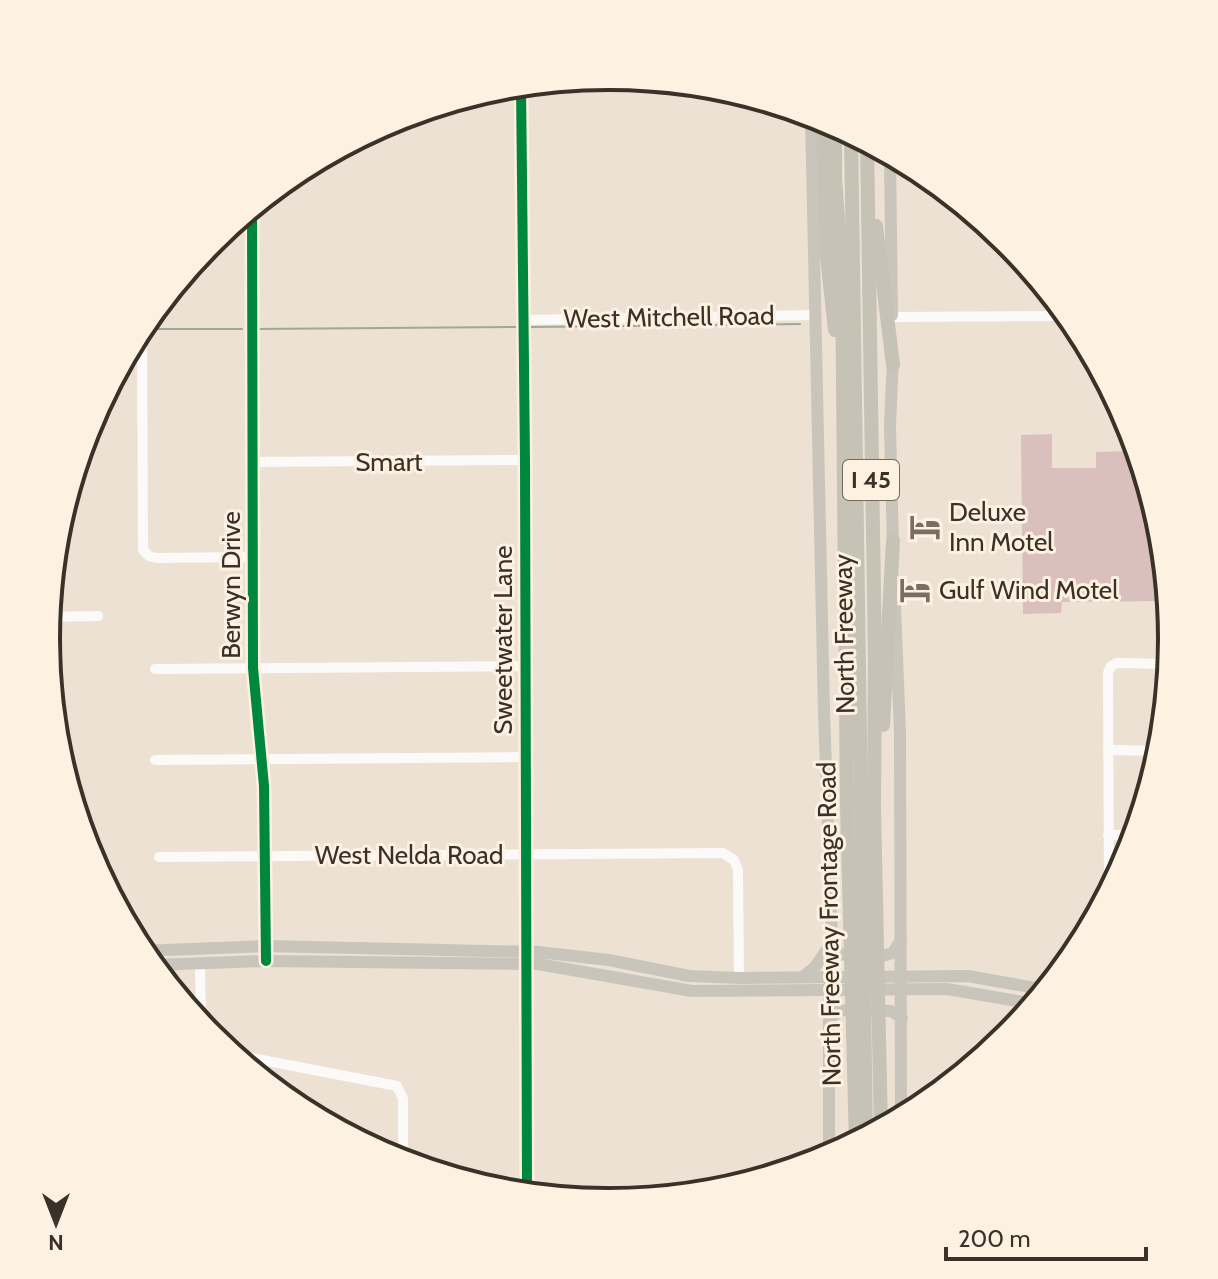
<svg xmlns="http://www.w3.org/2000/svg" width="1218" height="1279" viewBox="0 0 1218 1279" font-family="Cabin,sans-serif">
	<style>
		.forest { fill: #d9c0bd }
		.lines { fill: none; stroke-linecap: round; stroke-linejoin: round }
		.stream { stroke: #9daa94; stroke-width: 2 }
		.minor { stroke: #fcfaf8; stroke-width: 10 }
		.major { stroke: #c9c5bb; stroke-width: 12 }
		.highway { stroke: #c6c2b5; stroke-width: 14 }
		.cycleway-casing { stroke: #fdf1e1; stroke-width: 15 }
		.cycleway { stroke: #00873e; stroke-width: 10 }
		.labels { text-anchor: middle; stroke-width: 6; stroke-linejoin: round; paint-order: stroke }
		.shield { fill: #fdf1e1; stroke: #746b60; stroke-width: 2 }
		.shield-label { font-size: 24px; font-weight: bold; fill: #3a3228 }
		.street-label { font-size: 26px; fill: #3a3228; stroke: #fdf1e1 }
		.poi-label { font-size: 26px; fill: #3a3228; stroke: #fdf1e1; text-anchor: start }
		.rim { fill: none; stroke: #3a3228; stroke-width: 4 }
	</style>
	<rect width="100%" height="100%" fill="#ece1d2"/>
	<path class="forest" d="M1052,434v34h44v-16l41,-1 24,79 7,71 -106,1 -1,11 -38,1 -2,-179z"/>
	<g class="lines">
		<g class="stream">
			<path d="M529,327l271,-3"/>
			<path d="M149,329h93"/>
			<path d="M255,329l263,-2"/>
		</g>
		<g class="minor">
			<path d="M521,85l4,375 2,734"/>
			<path d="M252,208l1,460 11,118 2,167"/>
			<path d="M892,317l176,-1"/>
			<path d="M523,320l291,-5"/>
			<path d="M142,326l1,224 6,6 7,2 95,-1"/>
			<path d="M253,462l272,-2"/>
			<path d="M48,617l50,-1"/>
			<path d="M155,669l371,-3"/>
			<path d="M1108,750l53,1"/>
			<path d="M155,760l371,-3"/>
			<path d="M1108,835h27"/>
			<path d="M159,857l564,-4 11,7 4,10 1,108"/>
			<path d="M1109,893l-1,-220 3,-7 6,-3 53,1"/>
			<path d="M200,963l1,62"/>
			<path d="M231,1054l166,32 6,13v64"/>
			<path d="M527,1192l203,-4"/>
		</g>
		<g class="major">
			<path d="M811,115l13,597 8,230 -3,59v156"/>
			<path d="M890,155l2,160"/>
			<path d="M893,358l-3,67 3,122"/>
			<path d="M895,606l5,127 1,386"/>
			<path d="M832,942l8,12 32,5 21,-6 8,-13"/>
			<path d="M140,951l126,-5 272,6 71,8 80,16 50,2 229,-2 79,14"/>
			<path d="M152,965l114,-4 272,3 154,27 255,-2 88,15"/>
			<path d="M804,976l11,-9 17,-25"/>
			<path d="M829,1020l11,-10 51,1 11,7"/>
		</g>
		<g class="highway">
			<path d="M823,119l4,137 8,74"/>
			<path d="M835,125v54l7,91 5,538 9,335"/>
			<path d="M851,133l15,1004"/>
			<path d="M867,142l8,518 -1,149 7,320"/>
			<path d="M876,226l17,139"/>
			<path d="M883,725l10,-184"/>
		</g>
		<defs>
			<g id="cycleway">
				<path d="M521,85l4,375 2,734"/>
				<path d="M252,208l1,460 11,118 2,175"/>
			</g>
		</defs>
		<use href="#cycleway" class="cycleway-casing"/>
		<use href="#cycleway" class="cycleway"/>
	</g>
	<defs>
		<symbol id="hotel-bare" viewBox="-9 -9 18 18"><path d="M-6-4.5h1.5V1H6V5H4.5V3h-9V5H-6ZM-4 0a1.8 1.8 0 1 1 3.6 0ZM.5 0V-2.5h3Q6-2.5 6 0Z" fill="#786f64" stroke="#fdf1e1" stroke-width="2.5" paint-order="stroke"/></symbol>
	</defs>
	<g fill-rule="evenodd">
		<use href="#hotel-bare" x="903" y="505" width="44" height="44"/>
		<use href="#hotel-bare" x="893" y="568" width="44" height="44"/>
	</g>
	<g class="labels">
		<rect class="shield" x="843" y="460" width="56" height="40" rx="6"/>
		<g class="shield-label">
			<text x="871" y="488">I 45</text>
		</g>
		<g class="street-label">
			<text transform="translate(669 317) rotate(-1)" y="9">West Mitchell Road</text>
			<text x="389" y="471">Smart</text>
			<text transform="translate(231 585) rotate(-90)" y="9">Berwyn Drive</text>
			<text transform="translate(844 634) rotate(-91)" y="9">North Freeway</text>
			<text transform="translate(503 640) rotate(-90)" y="9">Sweetwater Lane</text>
			<text x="409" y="864">West Nelda Road</text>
			<text transform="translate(829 924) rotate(-91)" y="9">North Freeway Frontage Road</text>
		</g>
		<g class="poi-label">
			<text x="949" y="521">Deluxe<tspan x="949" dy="30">Inn Motel</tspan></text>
			<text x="939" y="599">Gulf Wind Motel</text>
		</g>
	</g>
	<path d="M0 0H1218V1279H0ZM60 639a549 549 0 1 1 1098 0a549 549 0 1 1-1098 0Z" fill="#fdf1e1" fill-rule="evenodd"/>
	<path class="rim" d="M60 639a549 549 0 1 1 1098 0a549 549 0 1 1-1098 0Z"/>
	<g transform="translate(56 1223) rotate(180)" stroke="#fdf1e1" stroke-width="6" paint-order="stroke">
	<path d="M0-6L14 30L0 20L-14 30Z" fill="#3a3228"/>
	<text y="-12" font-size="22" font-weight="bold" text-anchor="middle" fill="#3a3228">N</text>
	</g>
	<path d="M946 1247v12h200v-12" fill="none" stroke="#3a3228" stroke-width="4"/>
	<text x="958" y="1247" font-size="24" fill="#3a3228" stroke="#fdf1e1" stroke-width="6" paint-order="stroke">200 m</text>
</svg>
